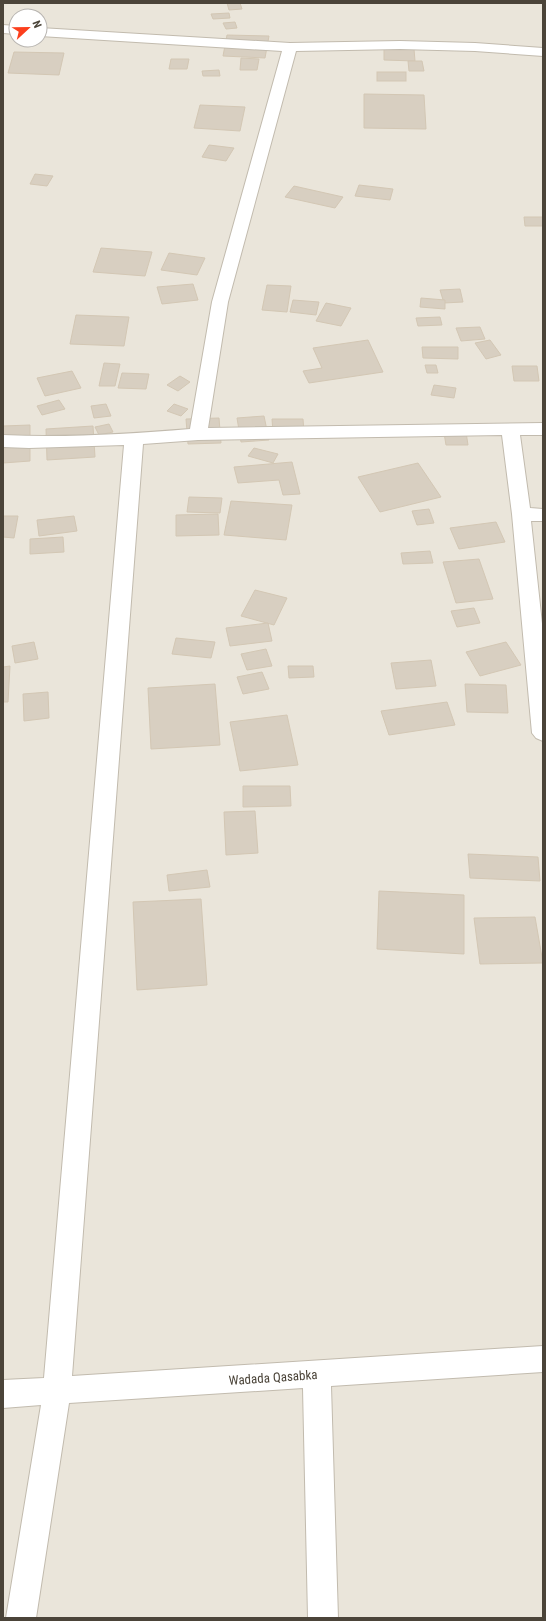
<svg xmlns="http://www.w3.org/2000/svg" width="546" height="1621" viewBox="0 0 546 1621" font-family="'Roboto Condensed',sans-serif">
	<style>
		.residential { fill: #eae5da; fill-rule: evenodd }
		.building { fill: #d8cfc1; stroke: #d3c7b4 }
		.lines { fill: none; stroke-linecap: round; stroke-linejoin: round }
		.street-casing { stroke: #c2bbae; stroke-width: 2 }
		.street { fill: #fff; fill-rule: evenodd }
		.labels { text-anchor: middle; stroke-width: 3; stroke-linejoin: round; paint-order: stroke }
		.near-street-label { font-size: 13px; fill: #4b4439; stroke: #fff }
	</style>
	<rect width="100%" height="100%" fill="#f6f3ec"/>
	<path class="residential" d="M3,3h540v1615h-540zM16,16h24v24h-24z"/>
	<g class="building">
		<path d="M227,3h13l2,6 -13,1z"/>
		<path d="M229,13l1,5 -17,1 -2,-5z"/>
		<path d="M235,22l2,6 -11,1 -3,-6z"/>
		<path d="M227,35l42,1 -4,22 -42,-2z"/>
		<path d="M384,48l30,1 1,12 -31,-1z"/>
		<path d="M14,52l50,1 -5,22 -51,-2z"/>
		<path d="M241,58l18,1 -2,11h-17z"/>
		<path d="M171,59h18l-2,10h-18z"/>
		<path d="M408,61h14l2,10h-15z"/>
		<path d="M219,70l1,6h-17l-1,-5z"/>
		<rect x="377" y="72" width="29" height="9"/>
		<path d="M364,94l60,1 2,34 -62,-1z"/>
		<path d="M200,105l45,2 -5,24 -46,-3z"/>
		<path d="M209,145l25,3 -8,13 -24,-4z"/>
		<path d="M35,174l18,2 -6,10 -17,-2z"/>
		<path d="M359,185l34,4 -3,11 -35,-4z"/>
		<path d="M294,186l49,11 -8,11 -50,-11z"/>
		<path d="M524,217h19v9h-18z"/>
		<path d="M101,248l51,4 -7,24 -52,-4z"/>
		<path d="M169,253l36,5 -8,17 -36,-5z"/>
		<path d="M193,284l5,16 -36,4 -5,-17z"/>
		<path d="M267,285l24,1 -4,26 -25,-2z"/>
		<path d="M460,289l3,13 -19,1 -4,-13z"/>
		<path d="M421,298l24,2v9l-25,-2z"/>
		<path d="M293,300l26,2 -3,13 -26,-3z"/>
		<path d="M326,303l25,5 -10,18 -25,-5z"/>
		<path d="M76,315l53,2 -5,29 -54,-2z"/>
		<path d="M440,317l2,8 -24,1 -2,-8z"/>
		<path d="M480,327l5,12 -24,2 -5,-13z"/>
		<path d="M368,340l15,32 -74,11 -6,-12 19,-3 -9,-20z"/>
		<path d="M490,340l11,15 -15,4 -11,-16z"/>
		<path d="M422,347h36v12l-35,-1z"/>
		<path d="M104,363l16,1 -5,22h-16z"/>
		<path d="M425,365h11l2,8h-11z"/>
		<path d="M512,366h25l2,15h-25z"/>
		<path d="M72,371l9,17 -36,8 -8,-18z"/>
		<path d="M122,373l27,1 -3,15 -28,-1z"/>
		<path d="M180,376l10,6 -12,9 -11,-6z"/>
		<path d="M434,385l22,3 -2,10 -23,-3z"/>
		<path d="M59,400l6,9 -23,6 -5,-9z"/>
		<path d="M106,404l5,12 -17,2 -3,-12z"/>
		<path d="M174,404l14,5 -7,7 -14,-5z"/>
		<path d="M264,416l5,24 -28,2 -4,-24z"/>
		<path d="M219,418l2,25 -33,1 -2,-25z"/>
		<path d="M272,419h31l1,13h-31z"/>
		<path d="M109,424l4,8 -14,3 -4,-8z"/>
		<path d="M30,425v36l-27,2v-37z"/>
		<path d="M93,426l2,31 -48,3 -1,-31z"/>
		<path d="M466,432l2,13h-22l-2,-12z"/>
		<path d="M254,448l24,6 -5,9 -25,-7z"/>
		<path d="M292,462l8,32 -17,1 -4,-15 -41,3 -4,-16z"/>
		<path d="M418,463l23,34 -61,15 -22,-35z"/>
		<path d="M189,497l33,1 -2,15 -33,-1z"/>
		<path d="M231,501l61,4 -6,35 -62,-5z"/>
		<path d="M429,509l5,14 -17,2 -5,-14z"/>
		<path d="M218,514l1,21 -43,1v-21z"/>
		<path d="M3,516h15l-4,22 -11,-1z"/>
		<path d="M74,516l3,15 -38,5 -2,-16z"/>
		<path d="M496,522l9,20 -46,7 -9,-21z"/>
		<path d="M63,537l1,15 -34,2v-15z"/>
		<path d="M430,551l3,12 -30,1 -2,-11z"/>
		<path d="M479,559l14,40 -37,4 -13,-41z"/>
		<path d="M255,590l32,8 -13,27 -33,-9z"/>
		<path d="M474,608l6,15 -23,4 -6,-16z"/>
		<path d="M268,623l4,18 -42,5 -4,-18z"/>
		<path d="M176,638l39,4 -4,16 -39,-4z"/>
		<path d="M34,642l4,17 -23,4 -3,-17z"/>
		<path d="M506,642l15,23 -41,11 -14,-24z"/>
		<path d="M266,649l6,17 -25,4 -6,-16z"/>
		<path d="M431,660l5,26 -40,3 -5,-26z"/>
		<path d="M10,666l-2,36h-5v-35z"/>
		<path d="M288,666h25l1,11 -25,1z"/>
		<path d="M262,672l7,17 -26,5 -6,-17z"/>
		<path d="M215,684l5,61 -69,4 -3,-61z"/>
		<path d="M465,684l41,1 2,28 -41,-1z"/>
		<path d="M48,692l1,26 -25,3 -1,-27z"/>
		<path d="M447,702l8,23 -66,10 -8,-24z"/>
		<path d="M287,715l11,50 -58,6 -10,-49z"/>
		<path d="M243,786h47l1,20 -48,1z"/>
		<path d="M255,811l3,42 -32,2 -2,-43z"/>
		<path d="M468,854l70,3 2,24 -70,-3z"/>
		<path d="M207,870l3,17 -41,4 -2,-16z"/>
		<path d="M379,891l85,4v59l-87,-5z"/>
		<path d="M201,899l6,86 -70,5 -4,-88z"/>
		<path d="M535,917l8,46 -63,1 -6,-46z"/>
	</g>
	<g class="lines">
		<defs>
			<g id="street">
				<path d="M3,25l13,1v8l-13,-1z"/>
				<path d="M40,28l250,15 110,-2 75,2 68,5v8l-68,-5 -75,-2 -104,2 -68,251 -20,126 335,-5v12h-23l10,73 13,1v12h-12l12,112v108l-7,-3 -4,-5 -20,-219 -10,-79 -304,5 -55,4 -71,932 471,-30v26l-212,14 7,232h-30l-5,-230 -234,15 -33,215h-30l35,-213 -38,3v-28l41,-2 80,-933 -95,3 -26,-1v-12c62,3 125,-1 187,-6l22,-127 70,-251 -242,-15z"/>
			</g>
		</defs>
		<use href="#street" class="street-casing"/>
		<use href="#street" class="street"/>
	</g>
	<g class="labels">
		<g class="near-street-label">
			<text transform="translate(273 1377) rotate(-4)" y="5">Wadada Qasabka</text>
		</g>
	</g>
	<rect width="546" height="1621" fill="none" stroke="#4b4439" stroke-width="8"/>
	<g transform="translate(28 28) rotate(68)"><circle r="19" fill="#ffffff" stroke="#b7b4b0"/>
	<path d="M0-3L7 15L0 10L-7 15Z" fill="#fc3f1d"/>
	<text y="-6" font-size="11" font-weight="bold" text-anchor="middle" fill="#4b4439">N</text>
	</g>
</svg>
